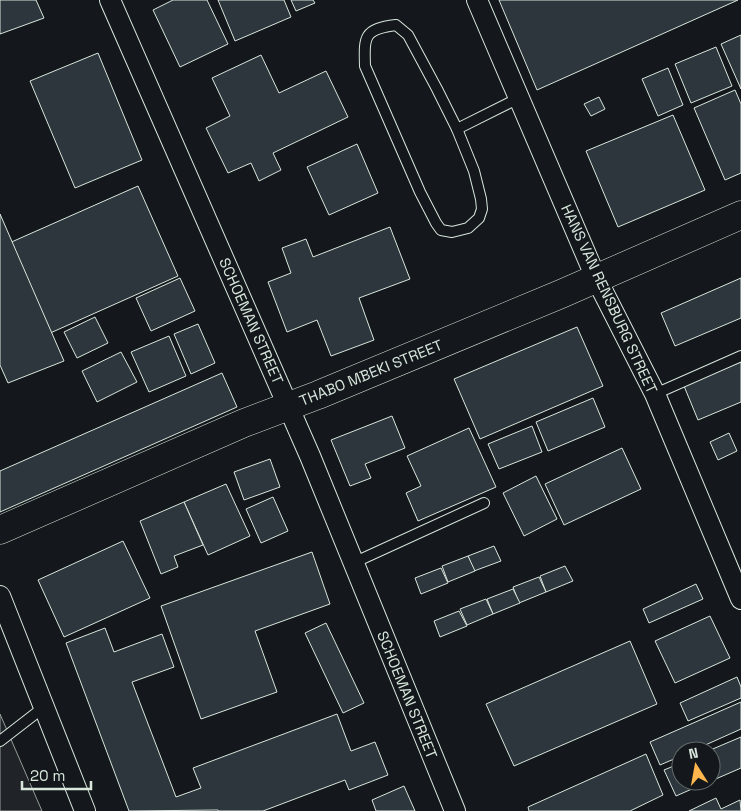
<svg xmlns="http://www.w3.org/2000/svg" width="741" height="811" viewBox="0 0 741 811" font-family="'Space Grotesk',sans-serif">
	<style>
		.green { fill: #202428; stroke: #939e99 }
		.building { fill: #2c363c; stroke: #d8e6dc }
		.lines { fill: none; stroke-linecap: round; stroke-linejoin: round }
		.service-casing { stroke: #d8e6dc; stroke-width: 12 }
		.minor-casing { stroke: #d8e6dc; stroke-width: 22 }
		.primary-casing { stroke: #d8e6dc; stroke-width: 29 }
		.service { stroke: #14181c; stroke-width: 10 }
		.minor { stroke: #14181c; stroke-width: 20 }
		.primary { stroke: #14181c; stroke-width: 28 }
		.labels { text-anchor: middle; stroke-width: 4; stroke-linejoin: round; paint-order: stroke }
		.street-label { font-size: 15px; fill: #d8e6dc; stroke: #14181c }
	</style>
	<rect width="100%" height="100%" fill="#14181c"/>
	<path class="green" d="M0,714l42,97h-42z"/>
	<g class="building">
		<path d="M0,0h36l8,18 -44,16z"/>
		<path d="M173,0h34l21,44 -48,23 -27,-57z"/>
		<path d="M218,0h66l7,17 -56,24z"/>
		<path d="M291,0h22l2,3 -19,8z"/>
		<path d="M499,0h239l-201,90z"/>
		<path d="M741,35v54l-20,-45z"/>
		<path d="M716,47l16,39 -41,17 -16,-39z"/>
		<path d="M98,53l44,107 -67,28 -45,-107z"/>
		<path d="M261,55l18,38 47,-22 22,46 -75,36 8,17 -22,11 -8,-18 -23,10 -22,-45 24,-12 -18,-38z"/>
		<path d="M668,68l15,37 -25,11 -16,-37z"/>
		<path d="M735,90l6,14v69l-16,7 -31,-72z"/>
		<path d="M599,97l6,12 -14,7 -7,-12z"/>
		<path d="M673,115l32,75 -87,37 -32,-76z"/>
		<path d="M357,144l21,49 -49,22 -22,-48z"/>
		<path d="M138,186l40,90 -130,58 -41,-90z"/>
		<path d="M0,214l64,147 -56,22 -8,-18z"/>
		<path d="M390,227l20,52 -51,19 15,42 -43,16 -14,-36 -30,12 -19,-50 23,-9 -9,-25 24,-9 7,18z"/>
		<path d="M180,278l15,33 -44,20 -15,-33z"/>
		<path d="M741,278v40l-66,28 -14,-33z"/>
		<path d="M95,317l13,26 -31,15 -13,-26z"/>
		<path d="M198,324l17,39 -24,11 -17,-40z"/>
		<path d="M577,327l26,59 -123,53 -26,-60z"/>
		<path d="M169,336l17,40 -37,16 -18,-40z"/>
		<path d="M121,352l16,30 -40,20 -15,-31z"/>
		<path d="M741,362v40l-43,18 -14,-34z"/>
		<path d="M222,373l15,34 -237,105v-41z"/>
		<path d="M593,398l12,29 -57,24 -12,-29z"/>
		<path d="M392,416l13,32 -40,16 6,14 -21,8 -19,-46z"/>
		<path d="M532,426l10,26 -43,17 -11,-25z"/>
		<path d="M469,428l27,59 -78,34 -12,-28 15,-7 -14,-30z"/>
		<path d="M729,433l8,18 -19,9 -8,-18z"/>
		<path d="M622,448l19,41 -77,36 -19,-41z"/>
		<path d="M270,459l10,28 -36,13 -10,-28z"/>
		<path d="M536,476l21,43 -33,17 -21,-43z"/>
		<path d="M226,484l24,52 -42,19 -24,-53z"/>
		<path d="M273,497l15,34 -27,12 -15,-34z"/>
		<path d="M184,502l19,43 -29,11 4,11 -17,7 -21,-53z"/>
		<path d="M123,541l27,57 -86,39 -26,-57z"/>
		<path d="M494,546l7,15 -27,10 -6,-15z"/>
		<path d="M312,552l18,52 -75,27 22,61 -76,27 -40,-113z"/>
		<path d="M468,556l7,15 -27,11 -6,-16z"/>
		<path d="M565,566l8,15 -27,11 -6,-16z"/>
		<path d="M441,568l7,15 -27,11 -6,-16z"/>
		<path d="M539,577l7,15 -27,11 -6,-16z"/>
		<path d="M696,584l7,15 -54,24 -6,-14z"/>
		<path d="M513,589l7,14 -27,11 -6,-15z"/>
		<path d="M486,599l7,15 -26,11 -7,-16z"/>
		<path d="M459,611l8,15 -27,11 -6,-16z"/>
		<path d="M710,616l20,42 -55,25 -20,-42z"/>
		<path d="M326,623l38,80 -21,10 -38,-80z"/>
		<path d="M105,628l9,24 48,-18 12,33 -42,15 44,115 25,-9 -8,-20 144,-54 14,37 24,-9 13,33 -39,15 -4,-10 -82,31h-45v-1l-89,1 -63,-168z"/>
		<path d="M630,641l27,63 -143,62 -28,-62z"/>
		<path d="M737,677l4,10v11l-53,23 -8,-18z"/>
		<path d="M741,702v27l-49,22h-11v5l-21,9 -10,-23z"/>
		<path d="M741,737v31l-30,13v-30h-3z"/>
		<path d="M646,754l17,41 -33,16h-101l-1,-4z"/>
		<path d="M681,763v18h29l-34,15 -12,-26z"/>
		<path d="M404,786l11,25h-39l-4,-11z"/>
		<path d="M716,798l5,11 19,-9 1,11h-52z"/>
	</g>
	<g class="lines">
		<defs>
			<g id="service">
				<path d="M396,25l12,10 29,54 20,40 17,42 7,28 1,10 -3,9 -11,10 -16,4 -11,-2 -5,-7 -16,-31 -55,-126c-1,-30 -1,-37 31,-41z"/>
				<path d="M457,129l62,-31"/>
				<path d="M655,394l86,-38"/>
				<path d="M353,563l131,-60"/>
				<path d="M0,741l44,-34"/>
			</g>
			<g id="minor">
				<path d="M110,0l200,456 145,355"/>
				<path d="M477,0l119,278 59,116 86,205"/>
				<path d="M0,596l85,215"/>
			</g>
			<path id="primary" d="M0,530l244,-107 74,-28 243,-101 180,-79"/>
		</defs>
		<use href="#service" class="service-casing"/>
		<use href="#minor" class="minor-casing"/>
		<use href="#primary" class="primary-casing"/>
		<use href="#service" class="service"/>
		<use href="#minor" class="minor"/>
		<use href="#primary" class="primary"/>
	</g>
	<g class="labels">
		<g class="street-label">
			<text transform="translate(609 299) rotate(65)" y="5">HANS VAN RENSBURG STREET</text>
			<text transform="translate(251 321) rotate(66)" y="5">SCHOEMAN STREET</text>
			<text transform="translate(371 373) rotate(-22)" y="5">THABO MBEKI STREET</text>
			<text transform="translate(407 695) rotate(68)" y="5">SCHOEMAN STREET</text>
		</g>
	</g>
	<g transform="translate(696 766) rotate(349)"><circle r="24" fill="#14181c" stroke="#626a69"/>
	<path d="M0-4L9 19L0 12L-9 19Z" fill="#ffb74d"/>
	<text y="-8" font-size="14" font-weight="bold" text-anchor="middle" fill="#d8e6dc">N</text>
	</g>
	<path d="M22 781v8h69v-8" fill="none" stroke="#d8e6dc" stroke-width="2.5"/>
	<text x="30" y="781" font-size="15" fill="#d8e6dc" stroke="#14181c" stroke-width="4" paint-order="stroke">20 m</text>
</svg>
